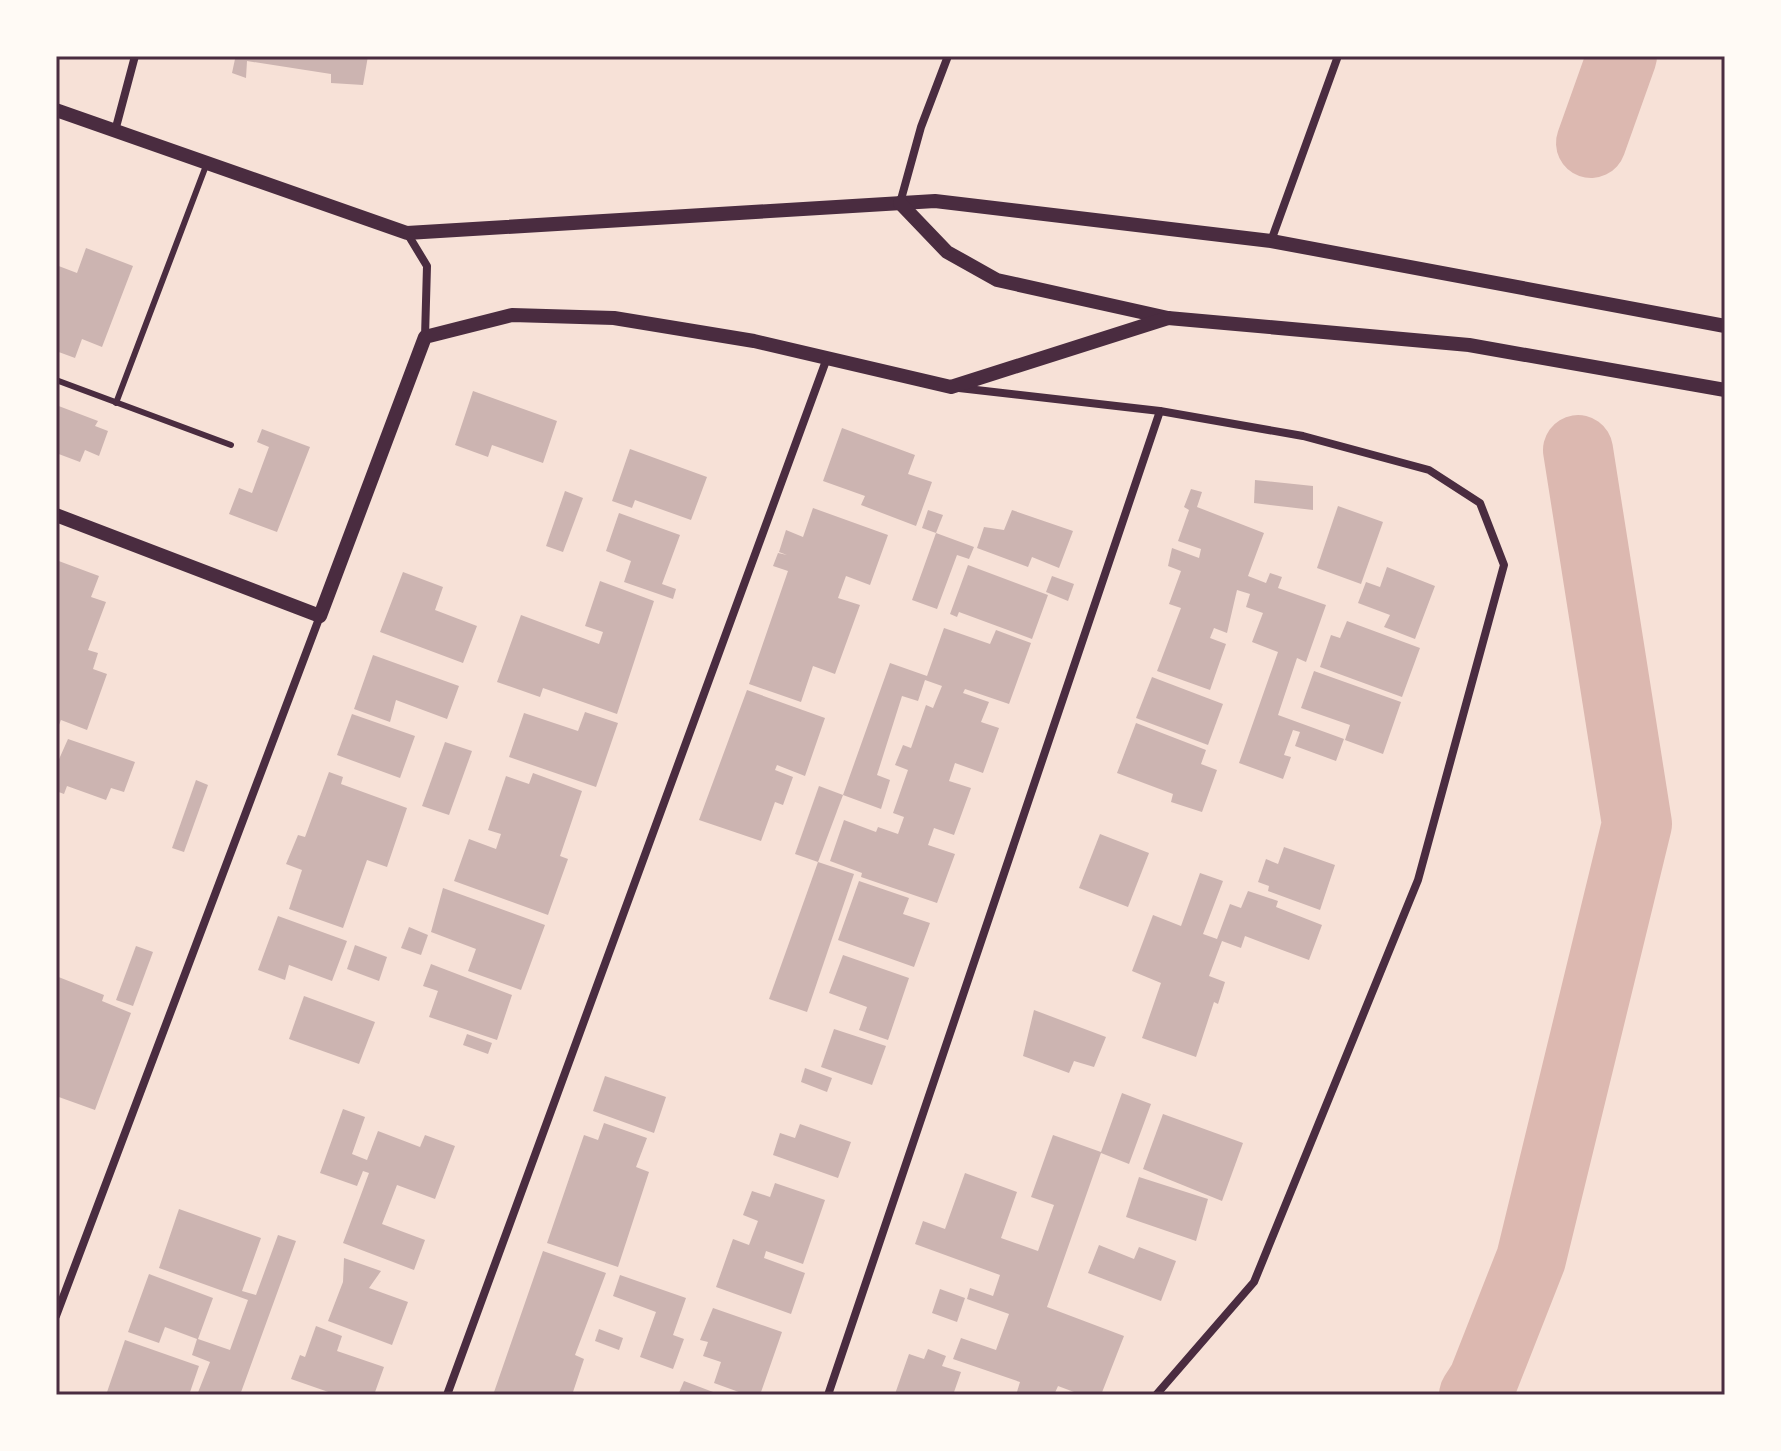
<svg xmlns="http://www.w3.org/2000/svg" width="1781" height="1451" viewBox="0 0 1781 1451" font-family="Montserrat,sans-serif">
	<style>
		.lines { fill: none; stroke-linecap: round; stroke-linejoin: round }
		.river { stroke: #dcb8b0; stroke-width: 70 }
		.building { fill: #ccb4b1 }
		.service { stroke: #4a2c40; stroke-width: 6 }
		.minor { stroke: #4a2c40; stroke-width: 8 }
		.tertiary { stroke: #4a2c40; stroke-width: 14 }
		.neatline { fill: none; stroke: #4a2c40; stroke-width: 3 }
	</style>
	<rect width="100%" height="100%" fill="#f7e1d7"/>
	<g class="lines">
		<g class="river">
			<path d="M1591,143l31,-87"/>
			<path d="M1474,1395l9,-14 48,-122 106,-435 -59,-374"/>
		</g>
	</g>
	<g class="building">
		<path d="M226,56h142l-5,29 -32,-2v-9l-84,-13 -1,17 -14,-5 3,-14z"/>
		<path d="M86,248l47,18 -31,81 -20,-8 -7,19 -19,-7v-86l21,8z"/>
		<path d="M473,391l84,30 -14,42 -51,-18 -4,12 -33,-12z"/>
		<path d="M56,405l42,16 -3,5 13,5 -9,25 -14,-6 -5,12 -24,-9z"/>
		<path d="M842,428l73,27 -7,19 24,8 -16,44 -55,-21 4,-9 -42,-15z"/>
		<path d="M262,429l48,18 -33,85 -48,-18 10,-26 13,5 17,-46 -12,-5z"/>
		<path d="M630,449l77,28 -16,43 -56,-20 -3,8 -20,-7z"/>
		<path d="M1255,480l58,6v24l-59,-7z"/>
		<path d="M1191,489l11,3 -5,15 67,26 -16,43 18,7 4,-10 12,4 -4,11 48,17 -20,57 -9,-4 -19,57 66,24 -8,22 -41,-15 5,-14 -7,-2 -9,25 7,2 -8,22 -44,-16 39,-111 -26,-10 11,-29 -17,-6 4,-13 -13,-4 -10,43 -13,-5 -4,10 16,6 -16,46 -53,-19 24,-63 -12,-4 12,-33 -13,-5 4,-18 27,10 2,-9 -23,-8 11,-31 -5,-3z"/>
		<path d="M565,491l18,7 -20,54 -17,-6z"/>
		<path d="M1338,506l45,16 -22,62 -44,-16z"/>
		<path d="M813,508l75,27 -18,50 -24,-9 -8,22 22,7 -25,69 -22,-8 -12,36 -52,-18 39,-113 -15,-5 5,-13 9,2 -8,-3 7,-22 17,7z"/>
		<path d="M928,510l15,5 -7,18 -14,-5z"/>
		<path d="M1012,510l61,21 -14,37 -27,-11 -4,10 -51,-19 7,-21 20,3z"/>
		<path d="M619,513l61,22 -18,49 14,5 -3,10 -49,-17 7,-21 -25,-10z"/>
		<path d="M936,533l38,14 -5,12 -12,-4 -20,54 -25,-9z"/>
		<path d="M56,560l43,16 -8,21 15,5 -18,48 10,3 -5,16 14,5 -20,56 -26,-10 -5,12z"/>
		<path d="M968,565l80,30 -16,44 -73,-27 -2,5 -7,-3z"/>
		<path d="M1387,567l48,19 -20,53 -31,-12 6,-12 -32,-12 8,-21 14,5z"/>
		<path d="M403,572l40,15 -8,23 42,16 -14,37 -83,-31z"/>
		<path d="M1052,576l22,8 -6,17 -22,-9z"/>
		<path d="M600,581l54,20 -37,113 -74,-26 -3,9 -43,-15 24,-67 78,29 4,-12 -18,-6z"/>
		<path d="M1347,621l73,27 -18,49 -82,-30 11,-32 9,3z"/>
		<path d="M944,628l46,16 6,-14 35,13 -22,61 -44,-15 -2,4 26,9 -8,20 18,6 -16,45 -28,-10 -6,18 22,7 -17,47 -20,-7 -6,17 27,9 -18,49 -76,-26 1,-4 -32,-12 14,-41 32,12 2,-5 20,7 6,-17 -11,-4 15,-43 -13,-5 8,-20 8,3 15,-43 7,3 9,-22 -17,-6 -7,21 -16,-5 -25,79 13,5 -9,29 -38,-14 47,-132 37,13z"/>
		<path d="M373,655l86,31 -12,33 -51,-19 -6,22 -36,-13z"/>
		<path d="M1314,671l87,31 -18,52 -38,-14 5,-15 -49,-17z"/>
		<path d="M1152,677l71,27 -15,41 -72,-27z"/>
		<path d="M747,690l78,28 -20,58 -28,-11 -2,5 18,7 -10,28 -8,-3 -14,39 -62,-21z"/>
		<path d="M585,712l33,11 -22,64 -87,-30 15,-44 54,18z"/>
		<path d="M352,714l63,22 -15,42 -63,-23z"/>
		<path d="M1136,723l70,27 -5,14 16,6 -15,42 -31,-10 2,-8 -56,-21z"/>
		<path d="M68,739l67,23 -11,30 -13,-4 -5,12 -39,-14 -3,8 -8,-3v-25z"/>
		<path d="M445,742l27,9 -23,64 -27,-9z"/>
		<path d="M329,772l14,5 -2,7 66,24 -20,59 -20,-7 -24,68 -54,-19 13,-39 -16,-6 12,-29 7,2z"/>
		<path d="M533,773l49,18 -22,65 8,3 -20,56 -94,-34 15,-42 27,10 5,-15 -13,-4 18,-54 23,8z"/>
		<path d="M196,780l12,5 -24,67 -12,-4z"/>
		<path d="M819,786l24,9 -25,67 -23,-8z"/>
		<path d="M1100,834l49,19 -21,54 -49,-19z"/>
		<path d="M1284,847l51,18 -15,45 -52,-19 1,-5 -11,-4 8,-23 12,5z"/>
		<path d="M818,862l36,12 -47,138 -38,-13z"/>
		<path d="M1200,873l23,8 -20,53 14,5 13,-35 11,4 7,-17 30,10 -2,6 46,18 -13,35 -64,-24 -4,12 -19,-7 -13,35 16,6 -7,22 -4,-2 -18,55 -54,-19 19,-55 -29,-12 21,-56 28,11z"/>
		<path d="M859,881l50,17 -6,16 27,9 -16,44 -76,-27z"/>
		<path d="M443,888l102,37 -24,65 -53,-19 8,-22 -45,-17z"/>
		<path d="M278,916l69,25 -15,40 -43,-16 -4,15 -27,-10z"/>
		<path d="M409,927l19,8 -7,20 -20,-7z"/>
		<path d="M355,945l32,12 -8,24 -32,-12z"/>
		<path d="M136,946l17,6 -20,54 -17,-6z"/>
		<path d="M843,955l66,23 -21,62 -29,-10 8,-23 -38,-14z"/>
		<path d="M431,964l81,31 -15,45 -68,-23 9,-26 -15,-5z"/>
		<path d="M56,976l48,19 -2,6 29,12 -36,97 -39,-14z"/>
		<path d="M304,996l71,26 -16,42 -70,-25z"/>
		<path d="M1034,1010l72,27 -12,30 -20,-6 -5,12 -46,-17z"/>
		<path d="M834,1029l52,17 -14,39 -51,-18z"/>
		<path d="M467,1034l25,9 -4,11 -25,-9z"/>
		<path d="M805,1068l27,10 -5,14 -26,-10z"/>
		<path d="M605,1076l61,21 -12,36 -61,-22z"/>
		<path d="M1122,1093l29,11 -22,60 -28,-11 -54,154 77,29 -23,59h-19l-24,-9 -4,9h-38l4,-13 -67,-23 8,-21 35,12 13,-36 -42,-15 3,-11 23,8 7,-21 -85,-31 8,-23 22,8 20,-56 52,19 -16,46 37,13 16,-46 -23,-8 22,-62 48,17z"/>
		<path d="M343,1109l22,8 -13,37 15,6 11,-29 42,16 5,-12 30,11 -20,53 -38,-14 -15,39 43,16 -11,30 -71,-27 26,-70 -6,-2 -6,15 -37,-13z"/>
		<path d="M1163,1114l80,29 -21,58 -79,-32z"/>
		<path d="M604,1123l43,15 -11,29 13,5 -31,95 -71,-24 37,-108 14,5z"/>
		<path d="M800,1124l51,18 -13,36 -65,-23 7,-22 15,5z"/>
		<path d="M1139,1177l69,22 -12,42 -70,-24z"/>
		<path d="M775,1183l50,17 -22,64 -37,-13 -2,7 41,15 -14,41 -75,-27 17,-48 16,6 9,-24 -15,-6 9,-24 18,6z"/>
		<path d="M179,1209l82,29 -19,53 14,4 22,-60 18,6 -56,154h-43l13,-33 -18,-7 5,-16 -32,-12 -6,16 -31,-11 21,-58 64,24 -15,41 32,11 18,-50 -89,-32z"/>
		<path d="M1099,1245l35,14 5,-12 37,14 -15,40 -73,-28z"/>
		<path d="M543,1251l63,22 -31,82 9,4 -12,36h-79z"/>
		<path d="M344,1258l37,13 -12,17 39,14 -16,43 -64,-24 15,-39z"/>
		<path d="M620,1275l66,23 -13,37 11,4 -11,30 -33,-12 16,-45 -43,-16z"/>
		<path d="M940,1289l25,9 -8,24 -25,-9z"/>
		<path d="M713,1308l69,24 -22,63h-13l-33,-12 7,-21 -18,-6 5,-14 -8,-2z"/>
		<path d="M316,1326l26,10 -5,15 47,16 -10,28h-37l-46,-16 9,-24 5,2z"/>
		<path d="M599,1329l24,9 -4,12 -24,-9z"/>
		<path d="M125,1340l74,26 -10,29h-83z"/>
		<path d="M928,1349l18,7 -4,10 19,6 -8,23 -58,-1 14,-40 15,5z"/>
		<path d="M684,1381l37,14h-43z"/>
	</g>
	<g class="lines">
		<g class="service">
			<path d="M56,380l175,65"/>
			<path d="M116,403l91,-240"/>
		</g>
		<g class="minor">
			<path d="M115,131l20,-75"/>
			<path d="M900,203l21,-76 27,-71"/>
			<path d="M407,233l20,33 -2,71"/>
			<path d="M1271,241l67,-185"/>
			<path d="M959,388l201,23 143,25 126,34 51,33 24,62 -86,315 -164,402 -98,113"/>
			<path d="M56,1316l264,-700"/>
			<path d="M447,1395l380,-1037"/>
			<path d="M828,1395l332,-984"/>
		</g>
		<g class="tertiary">
			<path d="M56,110l351,123 528,-32 336,40 454,85"/>
			<path d="M900,203l47,49 50,28 171,38 301,27 256,45"/>
			<path d="M56,515l264,101 105,-279 87,-22 102,3 140,23 197,46 217,-69"/>
		</g>
	</g>
	<rect width="1781" height="1451" fill="none" stroke="#fffaf5" stroke-width="116"/>
	<rect x="58" y="58" width="1665" height="1335" class="neatline"/>
</svg>
